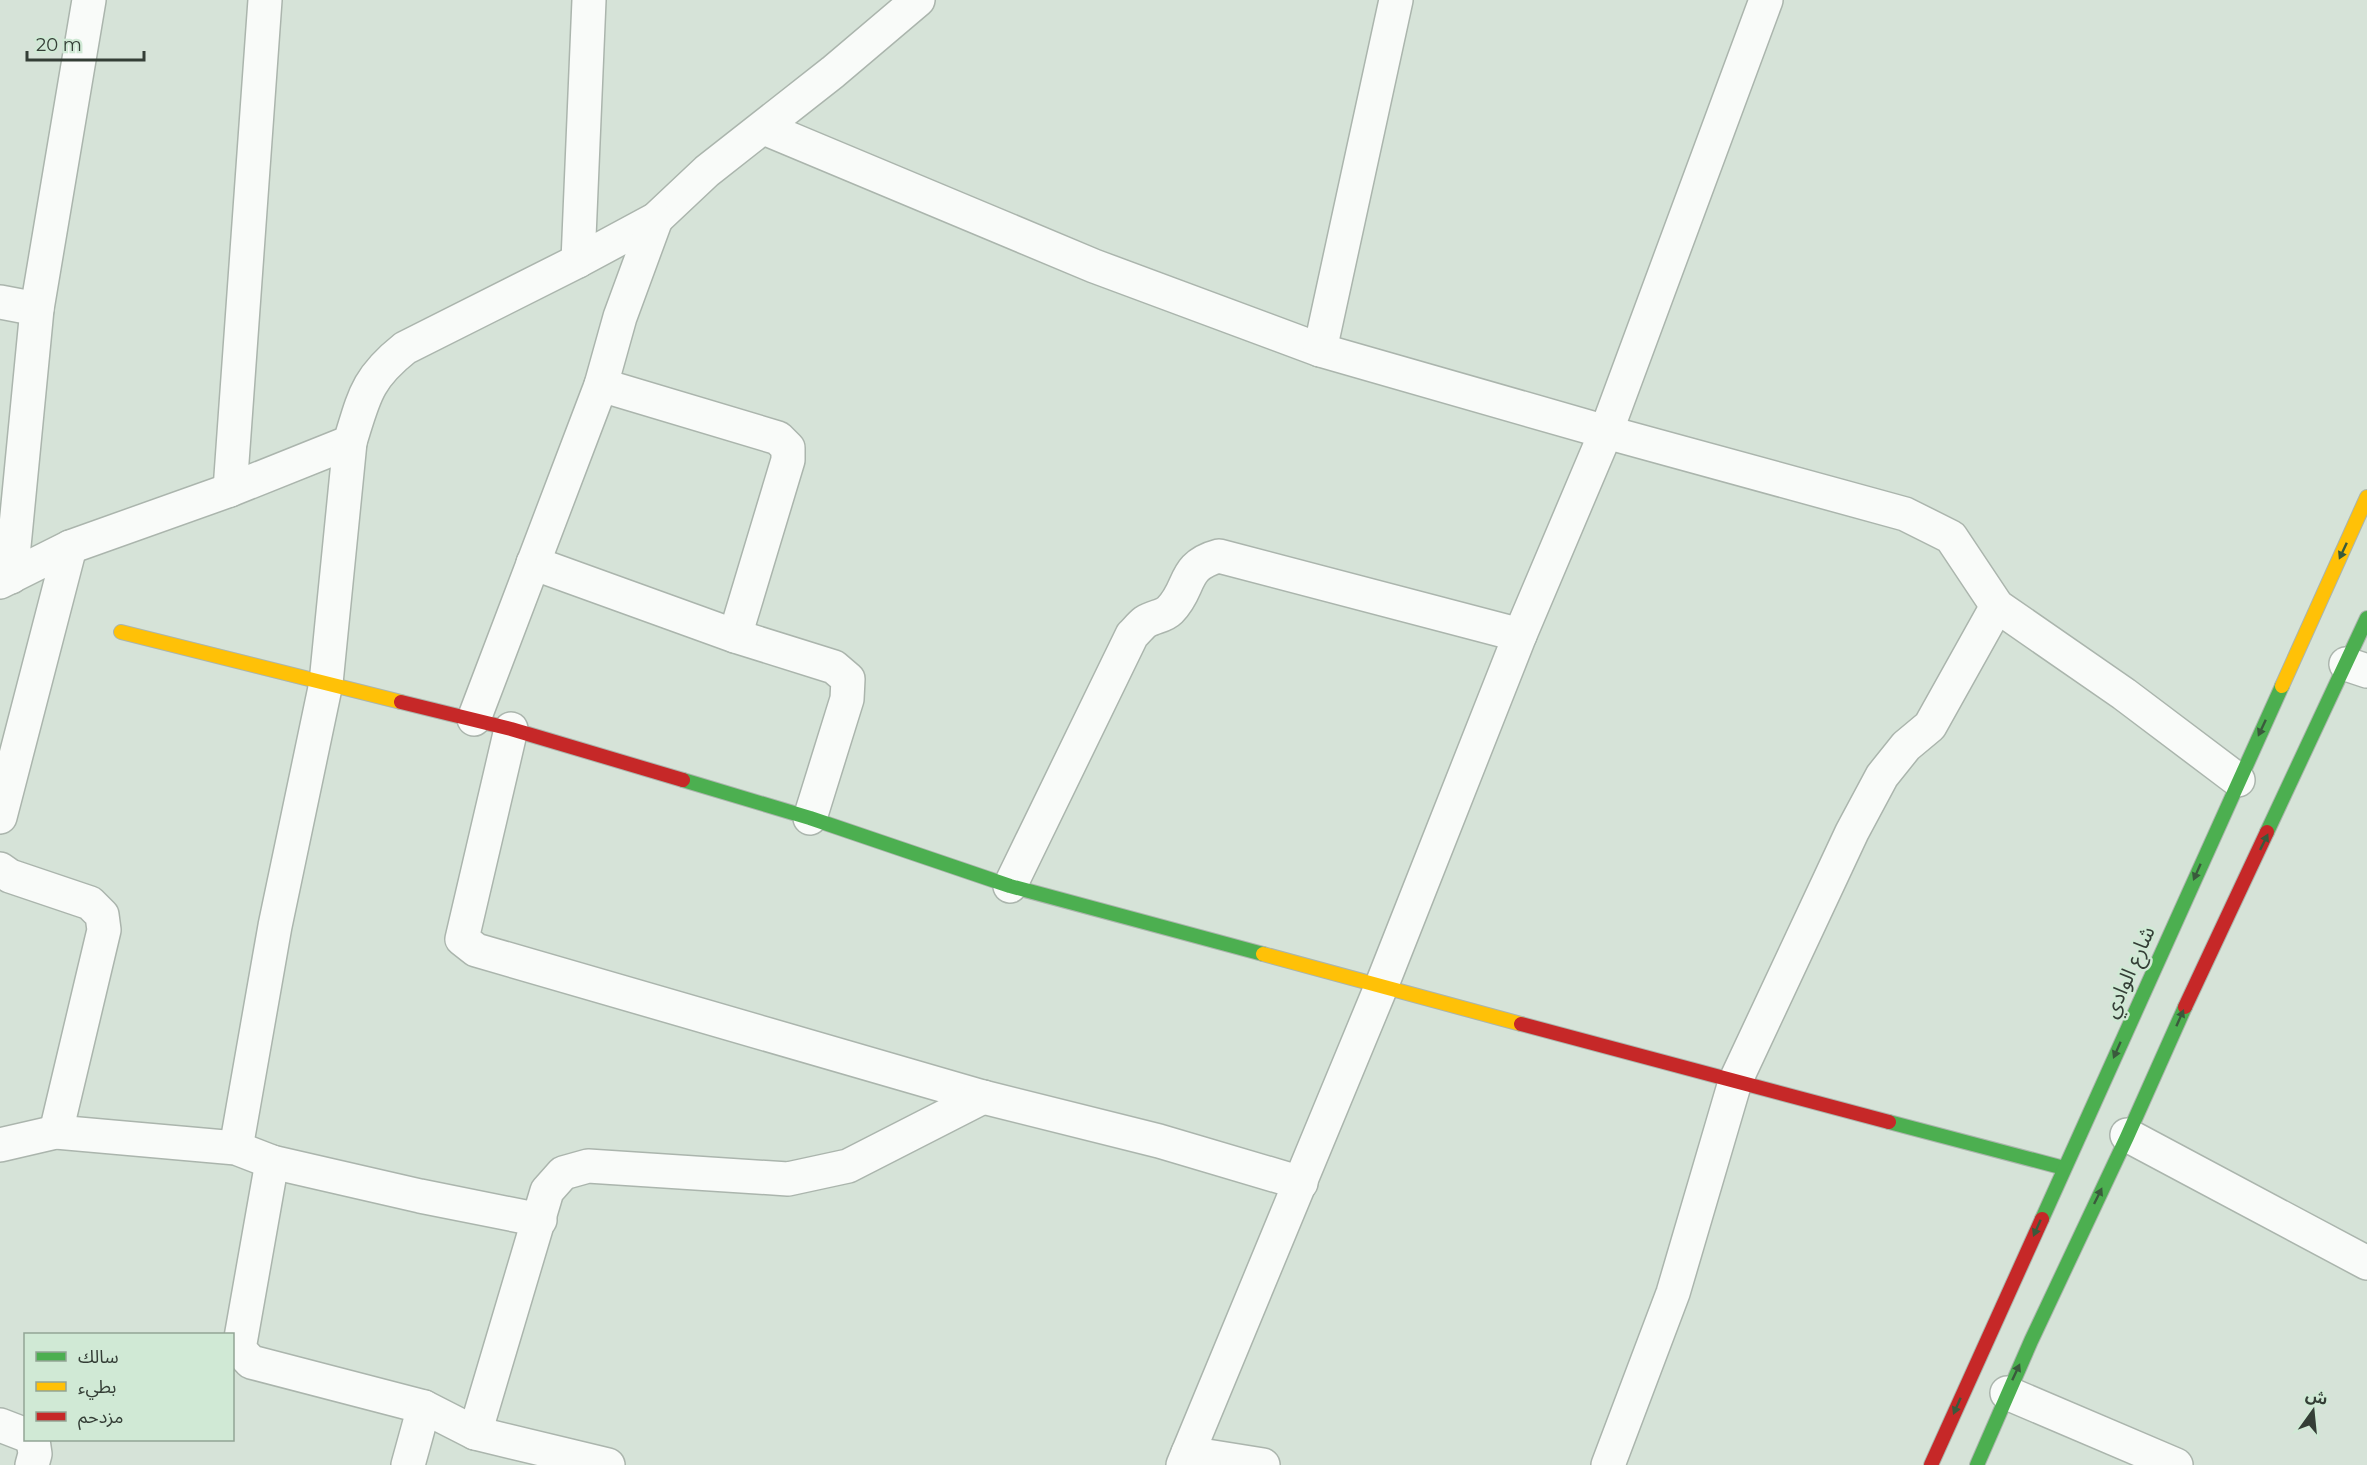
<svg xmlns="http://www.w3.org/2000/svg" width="2367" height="1465" viewBox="0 0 2367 1465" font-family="Montserrat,'Noto Sans Arabic',sans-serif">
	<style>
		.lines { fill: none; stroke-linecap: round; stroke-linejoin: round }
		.street-casing { stroke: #abb5ad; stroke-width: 36 }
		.fast-casing { stroke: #abb5ad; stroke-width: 16 }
		.slow-casing { stroke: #abb5ad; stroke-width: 16 }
		.jam-casing { stroke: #abb5ad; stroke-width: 16 }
		.street { stroke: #f9fbf9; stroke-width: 33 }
		.fast { stroke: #4caf50; stroke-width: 14 }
		.slow { stroke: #ffc107; stroke-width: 14 }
		.jam { stroke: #c62828; stroke-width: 14 }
		.oneway { fill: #3a5a3c }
		.labels { text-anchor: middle; stroke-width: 5; stroke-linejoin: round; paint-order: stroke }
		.street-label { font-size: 21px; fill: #343e36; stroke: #d0e9d5 }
	</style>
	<rect width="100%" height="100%" fill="#d6e3d8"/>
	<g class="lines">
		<defs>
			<g id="street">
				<path d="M764,128l330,138 226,84 286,82 299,82 46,23 46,69 127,88 114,86"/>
				<path d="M578,261l11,-261"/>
				<path d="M0,302l37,7"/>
				<path d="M1320,350l76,-350"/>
				<path d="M601,385l177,53 10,10v12l-53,176"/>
				<path d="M230,490l35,-490"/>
				<path d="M533,563l202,73 99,31 14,12 -1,20 -37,119"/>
				<path d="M11,577l26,-268 52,-309"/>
				<path d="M0,582l70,-35 160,-57 120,-48c14,-45 16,-63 55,-94l173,-87 78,-42 51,-48 126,-99 85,-72"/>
				<path d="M2346,664l21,7"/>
				<path d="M474,719l127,-334 19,-68 36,-98"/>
				<path d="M511,729l-49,210 14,11 507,147 176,44 142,42"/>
				<path d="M0,817l70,-270"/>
				<path d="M0,869l10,7 80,27 12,12 2,15 -48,202"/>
				<path d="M1010,886l122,-251c4,-4 9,-10 13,-13 9,-6 18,-5 25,-12 22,-22 11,-44 49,-54l301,79"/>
				<path d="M2127,1135l240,128"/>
				<path d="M0,1145l56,-13 180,16 36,14 148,34 120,24"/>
				<path d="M236,1148l39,-222 51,-243 24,-241"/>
				<path d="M272,1162l-33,187 12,13 173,45 51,26 133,32"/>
				<path d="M2007,1393l169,72"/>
				<path d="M0,1425l26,10"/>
				<path d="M475,1433l72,-242 16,-18 25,-7 200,13 60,-13 135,-69"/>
				<path d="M1188,1453l75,12"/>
				<path d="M32,1465l3,-11 -2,-14"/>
				<path d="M408,1465l16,-58"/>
				<path d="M1183,1465l198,-478 139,-352 86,-203 160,-432"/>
				<path d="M1608,1465l65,-172 62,-211 117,-250 30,-56 24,-30 24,-20 67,-120"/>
			</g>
			<g id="fast">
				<path d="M683,780l127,38 200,68 253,68"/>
				<path d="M2267,832l100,-214"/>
				<path d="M1889,1122l175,46"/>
				<path d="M2042,1219l240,-533"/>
				<path d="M1977,1465l54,-124 96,-204 58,-130"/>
			</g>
			<g id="slow">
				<path d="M121,632l280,70"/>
				<path d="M2282,686l85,-189"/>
				<path d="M1263,954l258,70"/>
			</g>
			<g id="jam">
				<path d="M401,702l110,27 172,51"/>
				<path d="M2185,1007l82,-175"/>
				<path d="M1521,1024l368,98"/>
				<path d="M1931,1465l111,-246"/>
			</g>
		</defs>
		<use href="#street" class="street-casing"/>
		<use href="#fast" class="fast-casing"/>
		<use href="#slow" class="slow-casing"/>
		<use href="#jam" class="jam-casing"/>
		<use href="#street" class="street"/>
		<use href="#fast" class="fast"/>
		<use href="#slow" class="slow"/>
		<use href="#jam" class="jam"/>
	</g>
	<defs><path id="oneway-solid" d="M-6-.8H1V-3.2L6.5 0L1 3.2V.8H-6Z" transform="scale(1.5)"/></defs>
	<g class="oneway">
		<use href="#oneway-solid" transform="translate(2343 551) rotate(115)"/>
		<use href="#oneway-solid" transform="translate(2262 728) rotate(115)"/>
		<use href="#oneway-solid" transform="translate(2264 842) rotate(-64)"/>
		<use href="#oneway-solid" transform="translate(2197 872) rotate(114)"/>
		<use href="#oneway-solid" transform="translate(2180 1018) rotate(-66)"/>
		<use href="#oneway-solid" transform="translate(2117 1050) rotate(114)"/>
		<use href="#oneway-solid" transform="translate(2098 1196) rotate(-64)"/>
		<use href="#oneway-solid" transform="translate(2037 1228) rotate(114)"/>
		<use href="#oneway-solid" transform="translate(2016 1372) rotate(-65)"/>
		<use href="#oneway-solid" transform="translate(1957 1406) rotate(114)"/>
	</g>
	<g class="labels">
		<g class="street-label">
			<text transform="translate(2129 972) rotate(-66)" y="7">شارع الوادي</text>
		</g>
	</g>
	<rect x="24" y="1333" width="210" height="108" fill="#d0e9d5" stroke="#92a595" stroke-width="1.5"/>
	<rect x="36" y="1352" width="30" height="9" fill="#4caf50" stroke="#92a595" stroke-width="1.5"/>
	<text x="78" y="1363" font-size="18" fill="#343e36">سالك</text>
	<rect x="36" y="1382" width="30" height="9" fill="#ffc107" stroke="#92a595" stroke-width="1.5"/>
	<text x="78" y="1393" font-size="18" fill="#343e36">بطيء</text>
	<rect x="36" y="1412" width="30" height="9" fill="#c62828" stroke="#92a595" stroke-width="1.5"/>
	<text x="78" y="1423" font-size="18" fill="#343e36">مزدحم</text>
	<g transform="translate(2313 1411) rotate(15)" stroke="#d0e9d5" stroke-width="4.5" paint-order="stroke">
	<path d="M0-4.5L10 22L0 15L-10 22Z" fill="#343e36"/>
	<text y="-9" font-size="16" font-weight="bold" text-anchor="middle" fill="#343e36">ش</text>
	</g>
	<path d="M27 51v9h117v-9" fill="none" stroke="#343e36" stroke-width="3"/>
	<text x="36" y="51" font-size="18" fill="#343e36" stroke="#d0e9d5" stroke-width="4.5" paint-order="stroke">20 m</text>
</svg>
